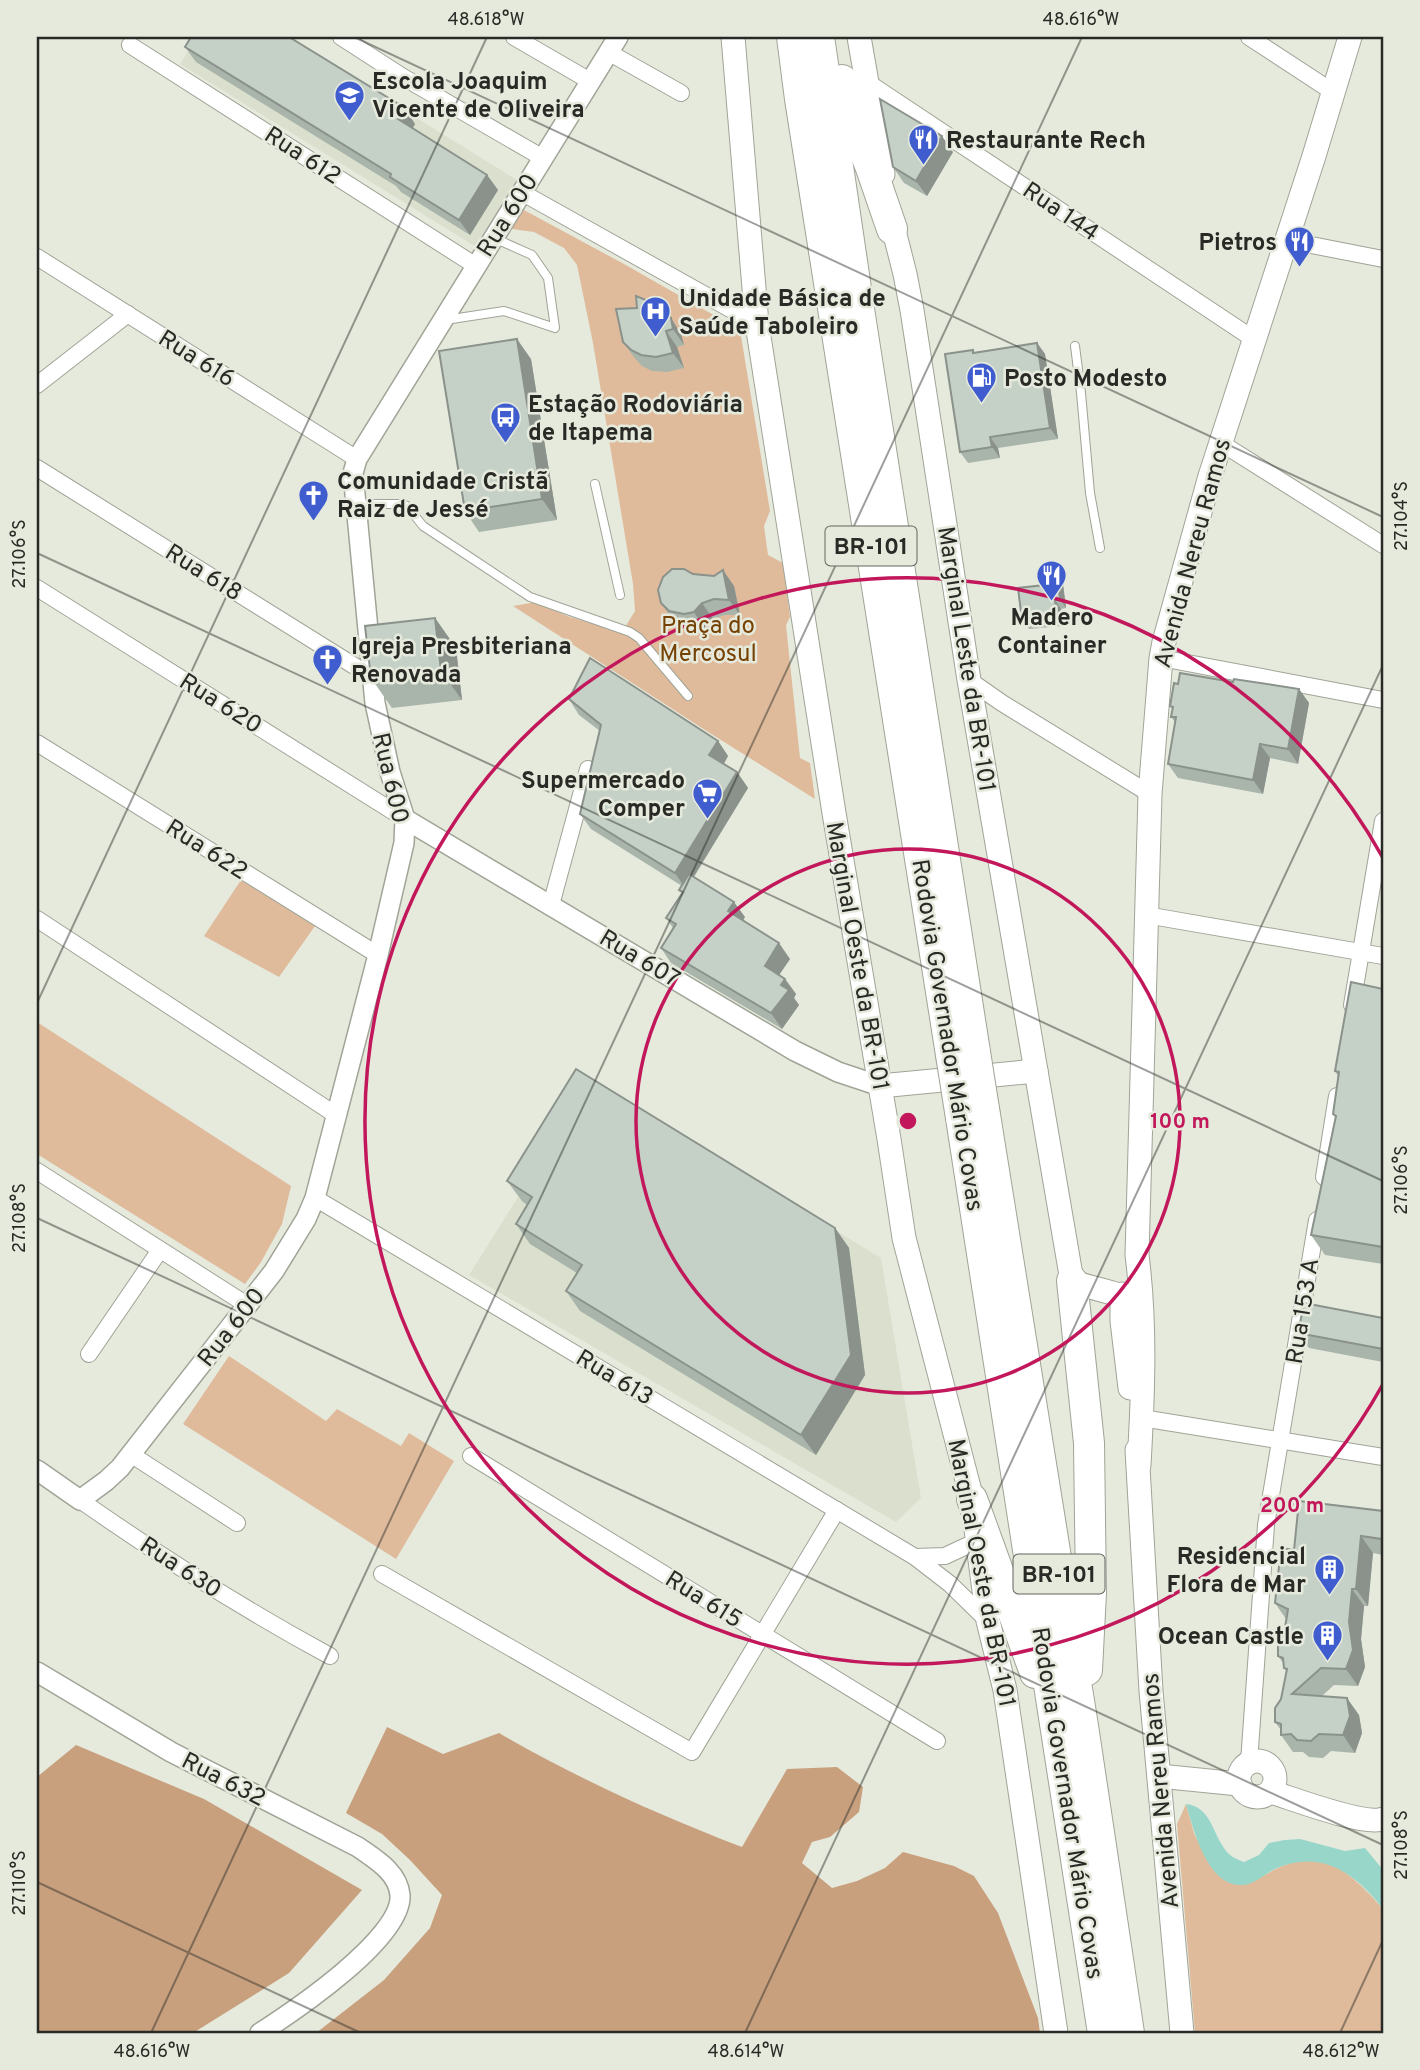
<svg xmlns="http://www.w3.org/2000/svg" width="1420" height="2070" viewBox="0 0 1420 2070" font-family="Overpass,sans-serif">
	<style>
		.built { fill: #dae0cd }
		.green { fill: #dfbb9c }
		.forest { fill: #c8a07e }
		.water { fill: #97d6c9 }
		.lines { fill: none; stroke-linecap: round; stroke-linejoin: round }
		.service-casing { stroke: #9fa497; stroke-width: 10 }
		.minor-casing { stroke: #9fa497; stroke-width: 18 }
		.tertiary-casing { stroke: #9fa497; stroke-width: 22 }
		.secondary-casing { stroke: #9fa497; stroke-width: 25 }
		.motorway-casing { stroke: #9fa497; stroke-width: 32 }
		.service { stroke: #fff; stroke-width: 8 }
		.minor { stroke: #fff; stroke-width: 16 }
		.tertiary { stroke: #fff; stroke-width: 19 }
		.secondary { stroke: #fff; stroke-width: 23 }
		.motorway { stroke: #fff; stroke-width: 30 }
		.motorway-bridge-casing { stroke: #9fa497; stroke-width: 32; stroke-linecap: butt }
		.motorway-bridge { stroke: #fff; stroke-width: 30 }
		.wall { fill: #a9b4ab }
		.shaded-wall { fill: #8a928b }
		.building { fill: #c5d1c7; stroke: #8a928b; stroke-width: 2 }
		.ticks { fill: none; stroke: #292a25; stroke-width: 2; stroke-opacity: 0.45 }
		.ring { fill: none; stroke: #c2185b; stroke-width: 3.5 }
		.labels { text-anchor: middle; stroke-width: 5; stroke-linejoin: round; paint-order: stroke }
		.shield { fill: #e6eadd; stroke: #62645c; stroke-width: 2 }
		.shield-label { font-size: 23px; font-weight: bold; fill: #292a25 }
		.poi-label { font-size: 24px; font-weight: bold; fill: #292a25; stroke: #e6eadd; text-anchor: start }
		.street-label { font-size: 24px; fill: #292a25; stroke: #e6eadd }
		.park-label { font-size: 24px; fill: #754204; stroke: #e6eadd }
		.centre { fill: #c2185b; stroke: #e6eadd; stroke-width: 3.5 }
		.ring-label { font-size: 21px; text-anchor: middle; font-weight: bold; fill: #c2185b; stroke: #e6eadd; stroke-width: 5; stroke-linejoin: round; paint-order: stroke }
		.neatline { fill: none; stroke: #292a25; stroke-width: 2.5 }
		.ticks-label { font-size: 18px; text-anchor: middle; fill: #292a25 }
	</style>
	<rect width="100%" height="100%" fill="#e6eadd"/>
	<g class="built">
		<path d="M197,37h89l231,143 -41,67 -296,-183z"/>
		<path d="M591,1081l290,177 40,240 -25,24 -427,-247z"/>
	</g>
	<g class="green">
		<path d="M522,209l102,55 116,66 30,181 -6,15 4,29 15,8 7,54 -4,8 14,133 10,5 5,36 -110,-69 -192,-124 23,-4 31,14 33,10 24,3 11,-18 -2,-27 -40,-241 -16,-78 -13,-17 -30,-16 -22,-3z"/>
		<path d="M241,880l74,46 -36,51 -75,-41z"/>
		<path d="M37,1022l254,164 -9,38 -21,38 -16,22 -208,-130z"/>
		<path d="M229,1356l97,65 11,-12 64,37 8,-13 45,28 -58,98 -213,-135z"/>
		<path d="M1186,1804l8,29 14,29 52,16c55,-36 86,-12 123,31v124h-188l-18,-209z"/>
	</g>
	<g class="forest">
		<path d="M387,1727l56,27 56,-21c78,45 159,82 243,114l45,-78 50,-2 26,20 -4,25 -29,25 -18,5 -10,21 30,25 25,-7 28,-13 18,-16 51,14 20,10 24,37 40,105 2,15h-724l68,-53 46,-52 12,-33 -32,-35 -28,-26 -36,-21z"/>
		<path d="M76,1745l128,54 158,91 -73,83 -96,60h-156v-256z"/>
	</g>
	<path class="water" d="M1186,1804c27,3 26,33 43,50 4,4 10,6 15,8l15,-7 10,-12 16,-3 15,-1 45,12 20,-3 18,22v39c-27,-35 -60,-60 -106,-41 -10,4 -21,16 -33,17 -37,3 -50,-55 -58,-81z"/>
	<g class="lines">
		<defs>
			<g id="service">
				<path d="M445,320l59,-9 51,17 -7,-50 -16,-23 -36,-16"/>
				<path d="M1075,346l6,47 9,100 10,55"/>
				<path d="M595,484l25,111"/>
				<path d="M357,504h45l5,2 16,20 107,71 100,35 9,6 49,58"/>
			</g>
			<g id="minor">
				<path d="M341,37l62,40 140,81"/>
				<path d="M514,37l76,44"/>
				<path d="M1249,37l84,55"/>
				<path d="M130,45l346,221"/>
				<path d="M608,52l73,41"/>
				<path d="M867,82l388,258"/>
				<path d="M521,192l236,132"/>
				<path d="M1286,240l97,19"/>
				<path d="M37,257l320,202"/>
				<path d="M37,385l91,-71"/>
				<path d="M1221,443l162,102"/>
				<path d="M37,468l335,209"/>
				<path d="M37,588l368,231"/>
				<path d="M1161,658l222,42"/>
				<path d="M969,680l33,23 148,91"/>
				<path d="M37,743l341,212"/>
				<path d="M551,905l37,-136"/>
				<path d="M1146,915l237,41"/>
				<path d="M37,919l299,196"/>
				<path d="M1352,1005l31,-184"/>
				<path d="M37,1171l210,134"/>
				<path d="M1324,1177l13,-81"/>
				<path d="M315,1198l600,359 35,27 38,37"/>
				<path d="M89,1354l71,-104"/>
				<path d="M1142,1418l241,39"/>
				<path d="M132,1455l105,68"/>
				<path d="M471,1456l466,285"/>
				<path d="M80,1500c80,56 163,109 250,156"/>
				<path d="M915,1557l30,-1 32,-15"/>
				<path d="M382,1574l310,178 145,-242"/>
				<path d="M1249,1762l17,-237 51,-305"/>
			</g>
			<g id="tertiary">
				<path d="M405,819l390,232 43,21 42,14"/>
				<path d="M37,1470l43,30 26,-19 14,-13 154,-197 32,-52 9,-21 63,-243 26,-112 1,-24 -15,-47 -15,-69 -22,-230 4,-14 261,-422"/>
				<path d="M37,1672l134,80 187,95c17,12 40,25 42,48 3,43 -106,116 -140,138"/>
			</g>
			<g id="secondary">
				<path d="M733,37l24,287 77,489 55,326 15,99 68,261 16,122 17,69 51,343"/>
				<path d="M859,37l24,137"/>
				<path d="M890,215l15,59 7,36 57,370 103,601c12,6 48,12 55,18 6,6 9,18 13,26"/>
				<path d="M880,1086l156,-15"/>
				<path d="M1122,1294v27l8,67"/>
				<path d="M1137,1450l14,241 31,342"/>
				<path d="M1139,1465c4,-70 7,-140 -2,-210l13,-461 11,-136 3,-16 46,-166 104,-320 36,-119"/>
				<circle cx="1257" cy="1779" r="18"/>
				<path d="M1159,1776l80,8"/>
				<path d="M1271,1792c23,7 93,34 112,27"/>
			</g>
			<g id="motorway">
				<path d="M792,37l8,62 151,956"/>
				<path d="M819,37l40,272 116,743"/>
				<path d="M842,80l4,25 25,63 21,61"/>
				<path d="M985,1115l98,611 46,307"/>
				<path d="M961,1118l142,915"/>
				<path d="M1072,1281l17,162 2,150 -4,77"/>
				<path d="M972,1499l63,174"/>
			</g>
		</defs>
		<use href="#service" class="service-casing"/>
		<use href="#minor" class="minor-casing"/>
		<use href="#tertiary" class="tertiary-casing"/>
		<use href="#secondary" class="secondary-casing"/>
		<use href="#motorway" class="motorway-casing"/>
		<use href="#service" class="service"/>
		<use href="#minor" class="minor"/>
		<use href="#tertiary" class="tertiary"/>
		<use href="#secondary" class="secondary"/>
		<use href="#motorway" class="motorway"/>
		<defs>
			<g id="motorway-bridge">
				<path d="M975,1052l10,63"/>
				<path d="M951,1055l10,63"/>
			</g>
		</defs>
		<use href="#motorway-bridge" class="motorway-bridge-casing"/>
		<use href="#motorway-bridge" class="motorway-bridge"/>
	</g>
	<g class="wall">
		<path d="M185,47l230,77 -3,4 75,47 11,15 -28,45 -69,-43 -5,-6 -200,-124z"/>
		<path d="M953,152l-26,44 -23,-13 -11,-16z"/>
		<path d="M637,308l44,26 3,11 -7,2 7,21 -17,4 -15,-1 -10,-5 -8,-9 -11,-15z"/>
		<path d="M1037,343l8,11 13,85 -60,9 2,10 -32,5 -8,-11 15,-99z"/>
		<path d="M531,359l26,161 -78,12 -14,-21z"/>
		<path d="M693,574l41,12 6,29h-15l-12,4 -9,9 -9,2 -15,-3 -8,-8 -11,-16z"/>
		<path d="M1063,584l3,24 -5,1 2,17 -34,3 -7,-9z"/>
		<path d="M435,618l21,30 6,52 -70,8 -21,-30z"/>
		<path d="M1233,682l66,7 10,14 -11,61 -28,-6 -7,36 -85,-16 -10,-14 7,-42 -4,-5 2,-7 -3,-4 8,-22z"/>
		<path d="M569,699l149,42 10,15 -4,8 13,8 11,16 -54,89 51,40 -2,3 47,39 -11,16 6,4 11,15 -2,4 5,7 -17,24 -111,-66 -10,-15 12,-20 -7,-10 16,-25 -3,-3 3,-4 -91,-57 -11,-15 20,-83 -21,-16z"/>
		<path d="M1383,989v275l-58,-9 -14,-20 24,-118 -2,-3 5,-38 -3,-5z"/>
		<path d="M507,1181l328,47 14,20 16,127 -49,80 -236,-144 -14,-20 11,-18 -47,-29 -14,-20 11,-19 -5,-4z"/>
		<path d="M1383,1318v44l-74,-14 -11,-15z"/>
		<path d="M1383,1511v44l-10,-2 -5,53h-4l-3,33 4,28 -7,19 -24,-1 -12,11 37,19 3,18 -7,20 -24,-2 -8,7 -14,-1 -6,-5h-10l-12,-17v-5l-6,-8 12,-50 -3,-4v-4l-6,-8 8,-37 -11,-16 19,-53z"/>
	</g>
	<g class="shaded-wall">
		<path d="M405,108l10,16 -6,11 -11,-16z"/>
		<path d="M942,136l11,16 -26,44 -11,-15z"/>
		<path d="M487,175l11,15 -28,45 -11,-15z"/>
		<path d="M671,318l10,16 3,11 -11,-16z"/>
		<path d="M666,331l11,16 7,21 -11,-15z"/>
		<path d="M517,339l14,20 26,161 -15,-21z"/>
		<path d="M1037,343l8,11 13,85 -8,-11z"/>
		<path d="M990,437l8,11 2,10 -8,-11z"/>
		<path d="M723,570l11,16 6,29 -11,-15z"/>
		<path d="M1057,575l6,9 3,24 -6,-9z"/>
		<path d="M1055,600l6,9 2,17 -6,-9z"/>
		<path d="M702,603l11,16 -9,9 -10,-16z"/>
		<path d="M435,618l21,30 6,52 -21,-29z"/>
		<path d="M1299,689l10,14 -11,61 -10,-15z"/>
		<path d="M718,741l10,15 -8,14 -11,-15z"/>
		<path d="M1260,744l10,14 -7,36 -10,-14z"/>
		<path d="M737,772l11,16 -62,101 -11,-16z"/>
		<path d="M734,902l11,15 -6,10 -11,-16z"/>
		<path d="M779,943l11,16 -15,22 -10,-15z"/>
		<path d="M785,979l11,15 -2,4 5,7 -17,24 -11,-16 10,-28z"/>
		<path d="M835,1228l14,20 16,127 -49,80 -15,-20z"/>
		<path d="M1361,1536l12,17 -5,53 -12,-17z"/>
		<path d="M1352,1589l12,17 -3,33 4,28 -7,19 -12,-17 3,-47z"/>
		<path d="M1347,1698l12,17 3,18 -7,20 -12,-18z"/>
	</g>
	<g class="building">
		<path d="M191,37h98l116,71 -7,11 89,56 -28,45 -69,-43 1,-3 -206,-127z"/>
		<path d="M880,99l62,37 -26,45 -23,-14z"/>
		<path d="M636,296l22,9 13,13 2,11 -7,2 7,22 -17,4 -15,-2 -10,-5 -8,-8 -7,-33 21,-1z"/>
		<path d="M517,339l25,160 -77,12 -26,-160z"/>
		<path d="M1037,343l13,85 -60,9 2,10 -32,5 -15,-98 28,-4v3z"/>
		<path d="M672,569h12l9,5 21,2 9,-6 6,30 -15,-1 -12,4 -8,9 -10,2 -15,-3 -8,-8 -3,-13 5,-13z"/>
		<path d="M1057,575l3,24 -5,1 2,17 -35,3 -4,-32 26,-3 -1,-8z"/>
		<path d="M435,618l6,53 -70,7 -6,-52z"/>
		<path d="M590,658l128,83 -9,14 28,17 -62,101 -95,-59 21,-89 -32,-26z"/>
		<path d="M1180,673l53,9 1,-3 65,10 -11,60 -28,-5 -7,36 -85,-16 8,-47h-5l2,-10 -3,-1 4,-23 4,1z"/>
		<path d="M689,874l45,28 -6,9 51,32 -14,23 20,13 -4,6 8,5 -18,23 -110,-65 15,-24 -10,-6 17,-26 -4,-2z"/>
		<path d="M1351,982l32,7v258l-72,-12 25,-119 -3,-2 6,-42 -4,-1z"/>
		<path d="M576,1069l259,159 16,127 -50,80 -235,-144 16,-26 -66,-41 16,-27 -25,-16z"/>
		<path d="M1304,1303l79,15v31l-85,-16z"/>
		<path d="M1299,1501l84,10 -1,28 -21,-3 -5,53h-4l-3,33 4,28 -7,19 -25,-1 -29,26 55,4 3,18 -7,19 -24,-1 -8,7 -14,-1 -6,-6 -10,1v-11l-6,-2v-14l6,-9 6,-30 -3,-1 -1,-10 -5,-2v-14l6,-8 4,-25 -13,-6 6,-55 13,2z"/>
	</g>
	<path class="ticks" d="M354,37l1029,480M37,553l1346,628M37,1003l450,-966M37,1218l1346,627M37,1882l324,151M151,2033l931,-1996M745,2033l638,-1368M1340,2033l43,-93"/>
	<g class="ring">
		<circle cx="908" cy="1121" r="272"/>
		<path d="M1383 1384A543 543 0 1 1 1383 858"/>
	</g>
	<defs>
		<symbol id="school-pin" viewBox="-11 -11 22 30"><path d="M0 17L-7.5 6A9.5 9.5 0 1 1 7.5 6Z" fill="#405dd0" stroke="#e6eadd"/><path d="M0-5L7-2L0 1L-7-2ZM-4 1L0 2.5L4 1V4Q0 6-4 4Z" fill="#fff"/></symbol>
		<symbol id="restaurant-pin" viewBox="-11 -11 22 30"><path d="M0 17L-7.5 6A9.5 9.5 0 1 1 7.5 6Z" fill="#405dd0" stroke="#e6eadd"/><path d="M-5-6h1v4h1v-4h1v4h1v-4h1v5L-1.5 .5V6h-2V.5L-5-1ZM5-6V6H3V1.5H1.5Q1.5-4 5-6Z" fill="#fff"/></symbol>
		<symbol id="hospital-pin" viewBox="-11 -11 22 30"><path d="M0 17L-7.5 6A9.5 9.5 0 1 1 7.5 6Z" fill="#405dd0" stroke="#e6eadd"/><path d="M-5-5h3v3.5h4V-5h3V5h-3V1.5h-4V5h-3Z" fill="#fff"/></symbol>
		<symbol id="fuel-pin" viewBox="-11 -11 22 30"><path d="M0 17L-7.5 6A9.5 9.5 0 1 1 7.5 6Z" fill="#405dd0" stroke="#e6eadd"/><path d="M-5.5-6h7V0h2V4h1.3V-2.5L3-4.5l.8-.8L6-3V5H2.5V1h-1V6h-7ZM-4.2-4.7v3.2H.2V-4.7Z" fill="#fff"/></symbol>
		<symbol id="bus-pin" viewBox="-11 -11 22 30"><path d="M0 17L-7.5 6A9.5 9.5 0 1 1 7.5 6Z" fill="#405dd0" stroke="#e6eadd"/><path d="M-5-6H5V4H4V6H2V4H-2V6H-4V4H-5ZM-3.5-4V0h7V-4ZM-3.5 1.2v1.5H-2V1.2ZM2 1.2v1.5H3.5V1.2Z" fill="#fff"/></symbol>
		<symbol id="church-pin" viewBox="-11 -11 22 30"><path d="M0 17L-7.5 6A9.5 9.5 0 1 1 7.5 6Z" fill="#405dd0" stroke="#e6eadd"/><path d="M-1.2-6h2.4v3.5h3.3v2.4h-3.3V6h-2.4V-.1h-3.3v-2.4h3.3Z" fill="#fff"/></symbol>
		<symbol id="supermarket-pin" viewBox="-11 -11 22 30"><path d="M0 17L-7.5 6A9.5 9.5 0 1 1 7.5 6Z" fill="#405dd0" stroke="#e6eadd"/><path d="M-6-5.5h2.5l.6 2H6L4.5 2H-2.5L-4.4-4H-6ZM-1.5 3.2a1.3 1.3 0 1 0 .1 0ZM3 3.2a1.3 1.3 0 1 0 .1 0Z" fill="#fff"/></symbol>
		<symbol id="building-pin" viewBox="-11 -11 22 30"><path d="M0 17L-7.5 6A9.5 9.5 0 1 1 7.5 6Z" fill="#405dd0" stroke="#e6eadd"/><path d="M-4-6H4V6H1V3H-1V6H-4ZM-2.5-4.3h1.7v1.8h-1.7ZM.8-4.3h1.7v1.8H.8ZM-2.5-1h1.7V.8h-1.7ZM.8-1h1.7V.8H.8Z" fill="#fff"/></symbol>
	</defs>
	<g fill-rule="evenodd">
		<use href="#school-pin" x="332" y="78" width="35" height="47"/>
		<use href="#restaurant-pin" x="906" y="122" width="35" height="47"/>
		<use href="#restaurant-pin" x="1282" y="224" width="35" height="47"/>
		<use href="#hospital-pin" x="638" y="294" width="35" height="47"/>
		<use href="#fuel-pin" x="964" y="360" width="35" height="47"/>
		<use href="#bus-pin" x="488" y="400" width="35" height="47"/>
		<use href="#church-pin" x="296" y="478" width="35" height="47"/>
		<use href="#restaurant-pin" x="1034" y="558" width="35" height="47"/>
		<use href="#church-pin" x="310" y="642" width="35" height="47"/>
		<use href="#supermarket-pin" x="690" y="776" width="35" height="47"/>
		<use href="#building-pin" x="1312" y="1552" width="35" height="47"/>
		<use href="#building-pin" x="1310" y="1618" width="35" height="47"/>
	</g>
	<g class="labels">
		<g class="shield">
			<rect x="825.5" y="526.5" width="91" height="39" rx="5"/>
			<rect x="1013.5" y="1554.5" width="91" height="39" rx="5"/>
		</g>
		<g class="shield-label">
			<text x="871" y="554">BR-101</text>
			<text x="1059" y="1582">BR-101</text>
		</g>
		<g class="poi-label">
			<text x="372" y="89">Escola Joaquim<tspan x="372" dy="28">Vicente de Oliveira</tspan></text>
			<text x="946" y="148">Restaurante Rech</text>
			<text x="1277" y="250" text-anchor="end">Pietros</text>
			<text x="679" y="306">Unidade Básica de<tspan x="679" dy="28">Saúde Taboleiro</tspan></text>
			<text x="1004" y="386">Posto Modesto</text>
			<text x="528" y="412">Estação Rodoviária<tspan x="528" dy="28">de Itapema</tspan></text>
			<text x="337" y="489">Comunidade Cristã<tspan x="337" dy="28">Raiz de Jessé</tspan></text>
			<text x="1052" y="625" text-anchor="middle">Madero<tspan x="1052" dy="28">Container</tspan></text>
			<text x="351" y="654">Igreja Presbiteriana<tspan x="351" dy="28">Renovada</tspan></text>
			<text x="685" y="788" text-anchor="end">Supermercado<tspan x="685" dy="28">Comper</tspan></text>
			<text x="1306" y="1564" text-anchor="end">Residencial<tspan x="1306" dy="28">Flora de Mar</tspan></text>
			<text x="1304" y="1644" text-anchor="end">Ocean Castle</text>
		</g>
		<g class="street-label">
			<text transform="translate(303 155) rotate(33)" y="8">Rua 612</text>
			<text transform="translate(1061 211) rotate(34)" y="8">Rua 144</text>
			<text transform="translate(507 215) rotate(-58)" y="8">Rua 600</text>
			<text transform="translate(197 358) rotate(32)" y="8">Rua 616</text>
			<text transform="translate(1192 553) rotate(-75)" y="8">Avenida Nereu Ramos</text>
			<text transform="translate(204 572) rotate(32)" y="8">Rua 618</text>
			<text transform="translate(967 659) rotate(81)" y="8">Marginal Leste da BR-101</text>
			<text transform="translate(221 703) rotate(32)" y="8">Rua 620</text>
			<text transform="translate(391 778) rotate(77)" y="8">Rua 600</text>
			<text transform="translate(207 849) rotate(32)" y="8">Rua 622</text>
			<text transform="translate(858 956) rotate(80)" y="8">Marginal Oeste da BR-101</text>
			<text transform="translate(640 958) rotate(31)" y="8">Rua 607</text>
			<text transform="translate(948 1035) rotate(81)" y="8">Rodovia Governador Mário Covas</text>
			<text transform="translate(1302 1311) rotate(-81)" y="8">Rua 153 A</text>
			<text transform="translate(231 1327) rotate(-52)" y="8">Rua 600</text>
			<text transform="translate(615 1377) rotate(31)" y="8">Rua 613</text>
			<text transform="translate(181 1567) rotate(33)" y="8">Rua 630</text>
			<text transform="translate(982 1573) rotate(79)" y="8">Marginal Oeste da BR-101</text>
			<text transform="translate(704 1599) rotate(32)" y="8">Rua 615</text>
			<text transform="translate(224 1779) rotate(27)" y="8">Rua 632</text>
			<text transform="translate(1160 1791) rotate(-95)" y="8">Avenida Nereu Ramos</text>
			<text transform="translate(1068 1803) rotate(81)" y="8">Rodovia Governador Mário Covas</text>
		</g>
		<g class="park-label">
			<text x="708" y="633">Praça do<tspan x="708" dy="28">Mercosul</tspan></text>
		</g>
	</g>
	<circle cx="908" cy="1121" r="10" class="centre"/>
	<g class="ring-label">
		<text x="1180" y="1128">100 m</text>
		<text x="1292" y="1512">200 m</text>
	</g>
	<rect width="1420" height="2070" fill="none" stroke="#e6eadd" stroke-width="77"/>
	<rect x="38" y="38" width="1344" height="1994" class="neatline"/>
	<g class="ticks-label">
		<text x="486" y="25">48.618°W</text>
		<text x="1081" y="25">48.616°W</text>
		<text transform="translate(1401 516) rotate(-90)" y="6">27.104°S</text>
		<text transform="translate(19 554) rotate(-90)" y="6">27.106°S</text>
		<text transform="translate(1401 1180) rotate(-90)" y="6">27.106°S</text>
		<text transform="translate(19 1218) rotate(-90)" y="6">27.108°S</text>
		<text transform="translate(1401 1845) rotate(-90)" y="6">27.108°S</text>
		<text transform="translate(19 1883) rotate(-90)" y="6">27.110°S</text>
		<text x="152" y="2057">48.616°W</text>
		<text x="746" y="2057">48.614°W</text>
		<text x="1341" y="2057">48.612°W</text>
	</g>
</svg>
